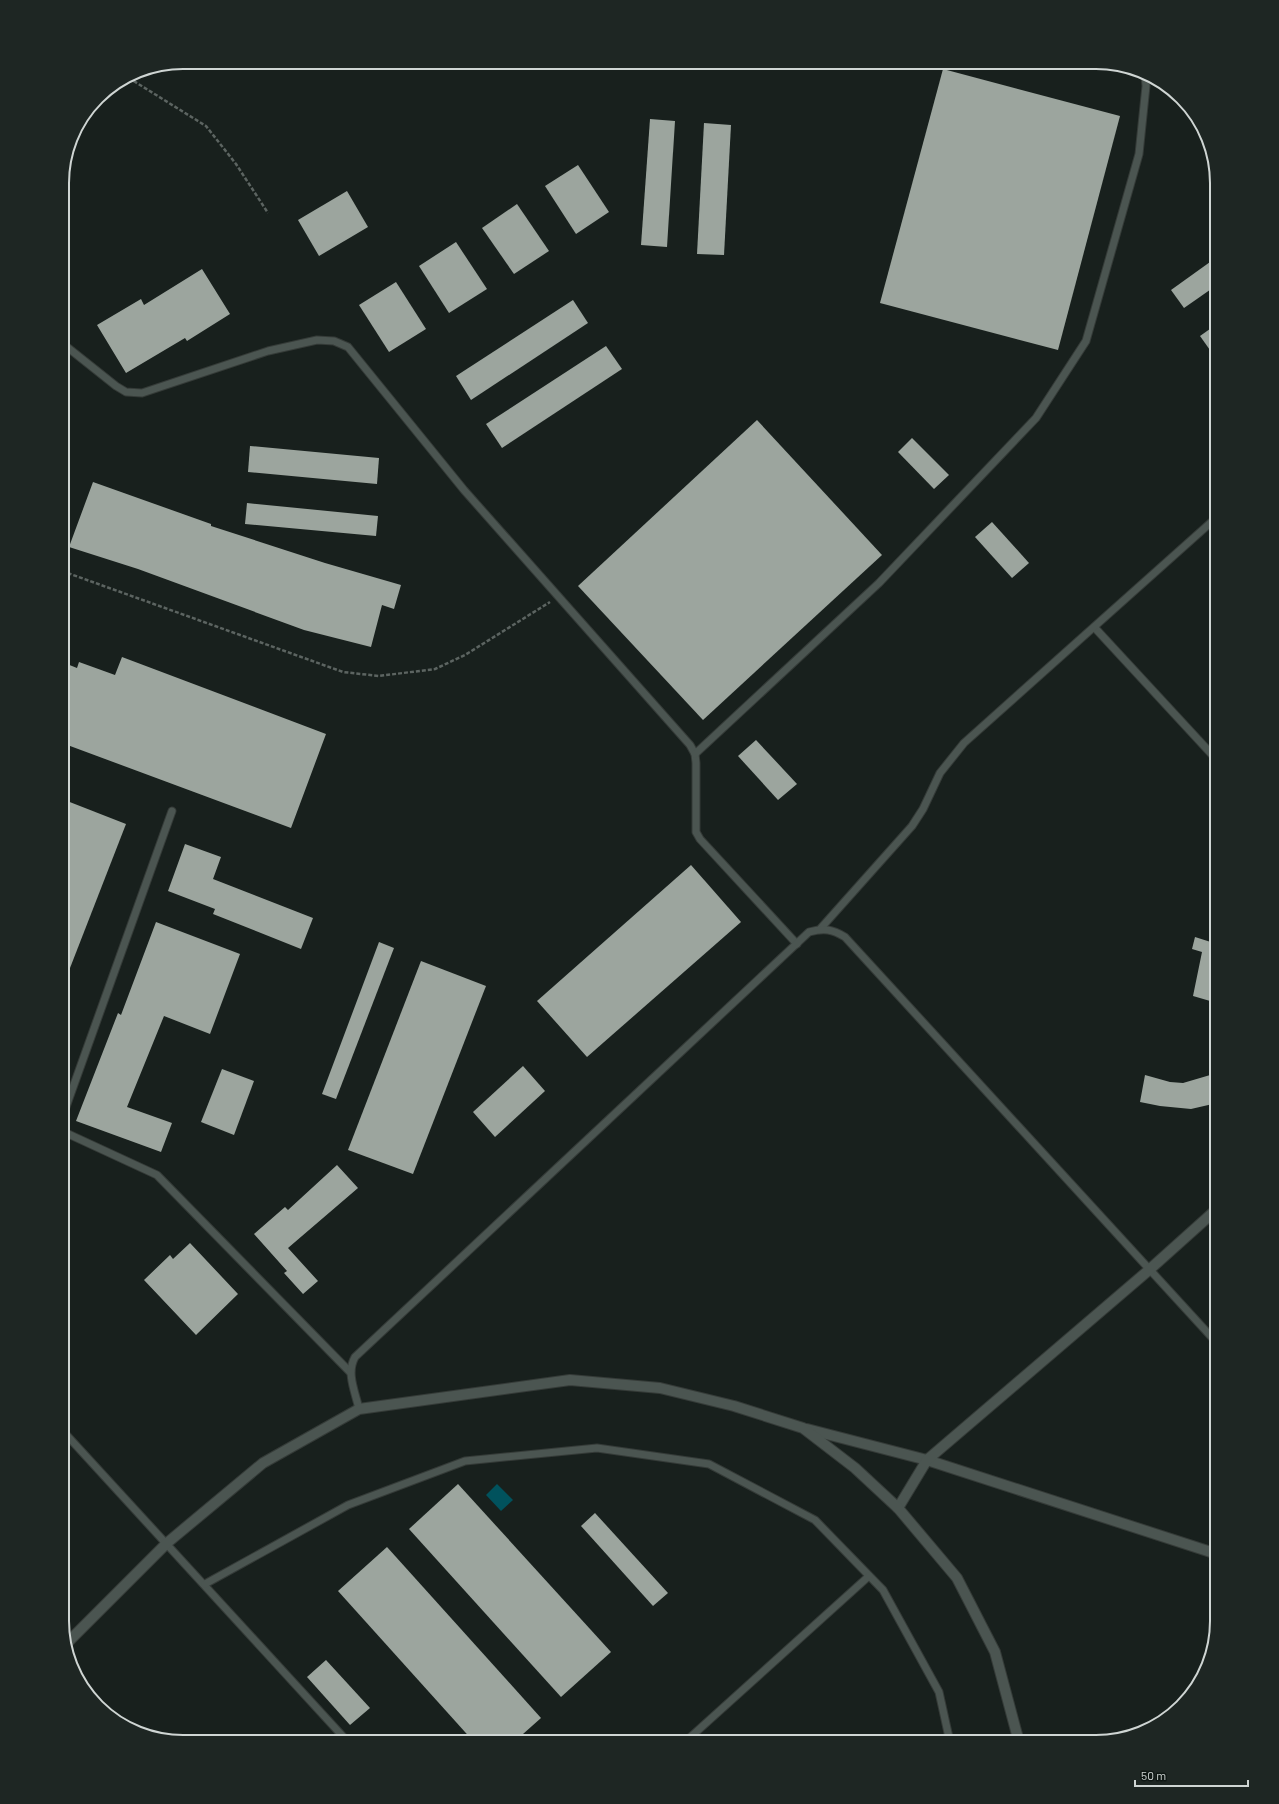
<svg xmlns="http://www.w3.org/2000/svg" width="1279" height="1804" viewBox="0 0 1279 1804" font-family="Barlow,sans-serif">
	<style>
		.water { fill: #01525d }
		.building { fill: #9ca59e }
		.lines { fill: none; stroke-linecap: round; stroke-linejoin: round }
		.service-casing { stroke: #353b38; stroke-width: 9 }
		.minor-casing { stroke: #353b38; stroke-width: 12 }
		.path { stroke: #5c6461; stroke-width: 2.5; stroke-dasharray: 4 2; stroke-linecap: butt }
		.service { stroke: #4b5551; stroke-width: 7 }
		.minor { stroke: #4b5551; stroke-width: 10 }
		.rim { fill: none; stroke: #cfd5d3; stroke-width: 2 }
	</style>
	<rect width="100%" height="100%" fill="#18201d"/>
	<path class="water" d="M497,1484l16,16 -12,11 -15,-16z"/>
	<g class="building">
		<path d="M943,69l177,47 -62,234 -178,-47z"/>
		<path d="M650,119l25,2 -8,126 -26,-2z"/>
		<path d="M704,123l27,2 -7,130 -27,-1z"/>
		<path d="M578,165l31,47 -33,22 -31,-48z"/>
		<path d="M347,191l21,36 -49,29 -21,-36z"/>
		<path d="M517,204l32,47 -35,23 -32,-46z"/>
		<path d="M456,242l31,47 -38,24 -30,-47z"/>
		<path d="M1217,257v28l-33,23 -13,-18z"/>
		<path d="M202,269l28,45 -43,27 -2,-3 -59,35 -29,-48 44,-26 3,6z"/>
		<path d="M396,282l30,47 -37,23 -30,-47z"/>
		<path d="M573,300l15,23 -117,77 -15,-24z"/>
		<path d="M1217,324v36l-17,-24z"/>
		<path d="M606,346l16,23 -120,79 -16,-24z"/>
		<path d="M757,420l125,135 -179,165 -125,-134z"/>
		<path d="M912,438l37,37 -15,14 -36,-37z"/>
		<path d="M250,446l129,12 -2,26 -129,-12z"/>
		<path d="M93,482l118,42v2l114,37 76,22 -7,24 -12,-4 -11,42 -67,-17 -166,-61 -69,-22z"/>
		<path d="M247,503l131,13 -2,20 -131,-12z"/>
		<path d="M992,522l37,41 -17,15 -37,-41z"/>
		<path d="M122,657l204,77 -35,94 -229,-85v-81l15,6 2,-6 36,13z"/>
		<path d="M756,740l41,44 -19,16 -40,-44z"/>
		<path d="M62,799l64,25 -63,162 -1,-1z"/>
		<path d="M185,844l36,13 -8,22 100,39 -12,31 -88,-35 2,-5 -47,-18z"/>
		<path d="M691,865l50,57 -154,135 -50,-56z"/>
		<path d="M156,922l84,32 -30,80 -46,-18 -37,91 45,16 -11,29 -85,-31 42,-108 3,2z"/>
		<path d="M1195,937l22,7v59l-24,-7 9,-44 -10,-3z"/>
		<path d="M379,942l15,6 -58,151 -14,-5z"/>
		<path d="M421,961l65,25 -73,188 -65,-24z"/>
		<path d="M523,1066l22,25 -50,46 -22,-25z"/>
		<path d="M222,1069l32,12 -20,54 -33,-13z"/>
		<path d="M1217,1073v30l-26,6 -31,-3 -20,-4 5,-27 25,7 13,1z"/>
		<path d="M337,1165l21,23 -70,60 30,33 -15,13 -19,-21 3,-2 -33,-37 31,-27 3,3z"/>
		<path d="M190,1243l48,51 -42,41 -52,-55 26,-25 3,4z"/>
		<path d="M458,1484l153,168 -50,45 -152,-168z"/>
		<path d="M595,1513l73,80 -15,13 -72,-80z"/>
		<path d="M387,1547l154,171 -27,24h-40l-136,-151z"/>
		<path d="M326,1660l44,48 -20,17 -43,-48z"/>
	</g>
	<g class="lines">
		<defs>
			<g id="service">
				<path d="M62,343l54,43 10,6 16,1 126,-42 49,-11 17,1 14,6 116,143 226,255 5,9 1,9v69l4,7 97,105"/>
				<path d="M1095,628l122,132"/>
				<path d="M695,754l184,-171 157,-165 50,-77 53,-187 7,-68 -1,-11"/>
				<path d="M821,928l91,-102 11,-17 17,-36 24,-30 253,-226"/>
				<path d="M62,1118l110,-307"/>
				<path d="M62,1122l2,10 93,43 193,197"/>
				<path d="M359,1409c-4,-18 -13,-36 -4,-52l454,-425c15,-4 23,-3 36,5l372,406"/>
				<path d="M62,1430l286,312"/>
				<path d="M205,1584l143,-79 117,-44 132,-13 112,16 106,56 68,70 56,102 11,50"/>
				<path d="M685,1742l184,-166"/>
			</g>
			<g id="minor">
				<path d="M807,1429l120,31 290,94"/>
				<path d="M898,1508l29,-48 222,-190 68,-61"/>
				<path d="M68,1642l99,-99 96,-80 96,-54 211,-29 90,8 74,18 69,22 52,40 43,40 59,70 38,74 24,90"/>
			</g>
		</defs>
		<use href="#service" class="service-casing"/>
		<use href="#minor" class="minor-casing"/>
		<g class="path">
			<path d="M122,81l10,-1 74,46 30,38 32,49"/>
			<path d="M62,571l281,101 36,4 56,-7 30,-14 85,-53"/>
		</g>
		<use href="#service" class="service"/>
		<use href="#minor" class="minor"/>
	</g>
	<path d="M0 0H1279V1804H0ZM183 69H1096A114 114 0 0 1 1210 183V1621A114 114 0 0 1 1096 1735H183A114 114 0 0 1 69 1621V183A114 114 0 0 1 183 69Z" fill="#1e2623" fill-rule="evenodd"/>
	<path class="rim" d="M183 69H1096A114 114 0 0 1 1210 183V1621A114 114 0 0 1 1096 1735H183A114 114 0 0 1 69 1621V183A114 114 0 0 1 183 69Z"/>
	<path d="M1135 1780v6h113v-6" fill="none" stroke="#cfd5d3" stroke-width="2"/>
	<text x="1141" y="1780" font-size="12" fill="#cfd5d3" stroke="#0f1714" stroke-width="3" paint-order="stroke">50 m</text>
</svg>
